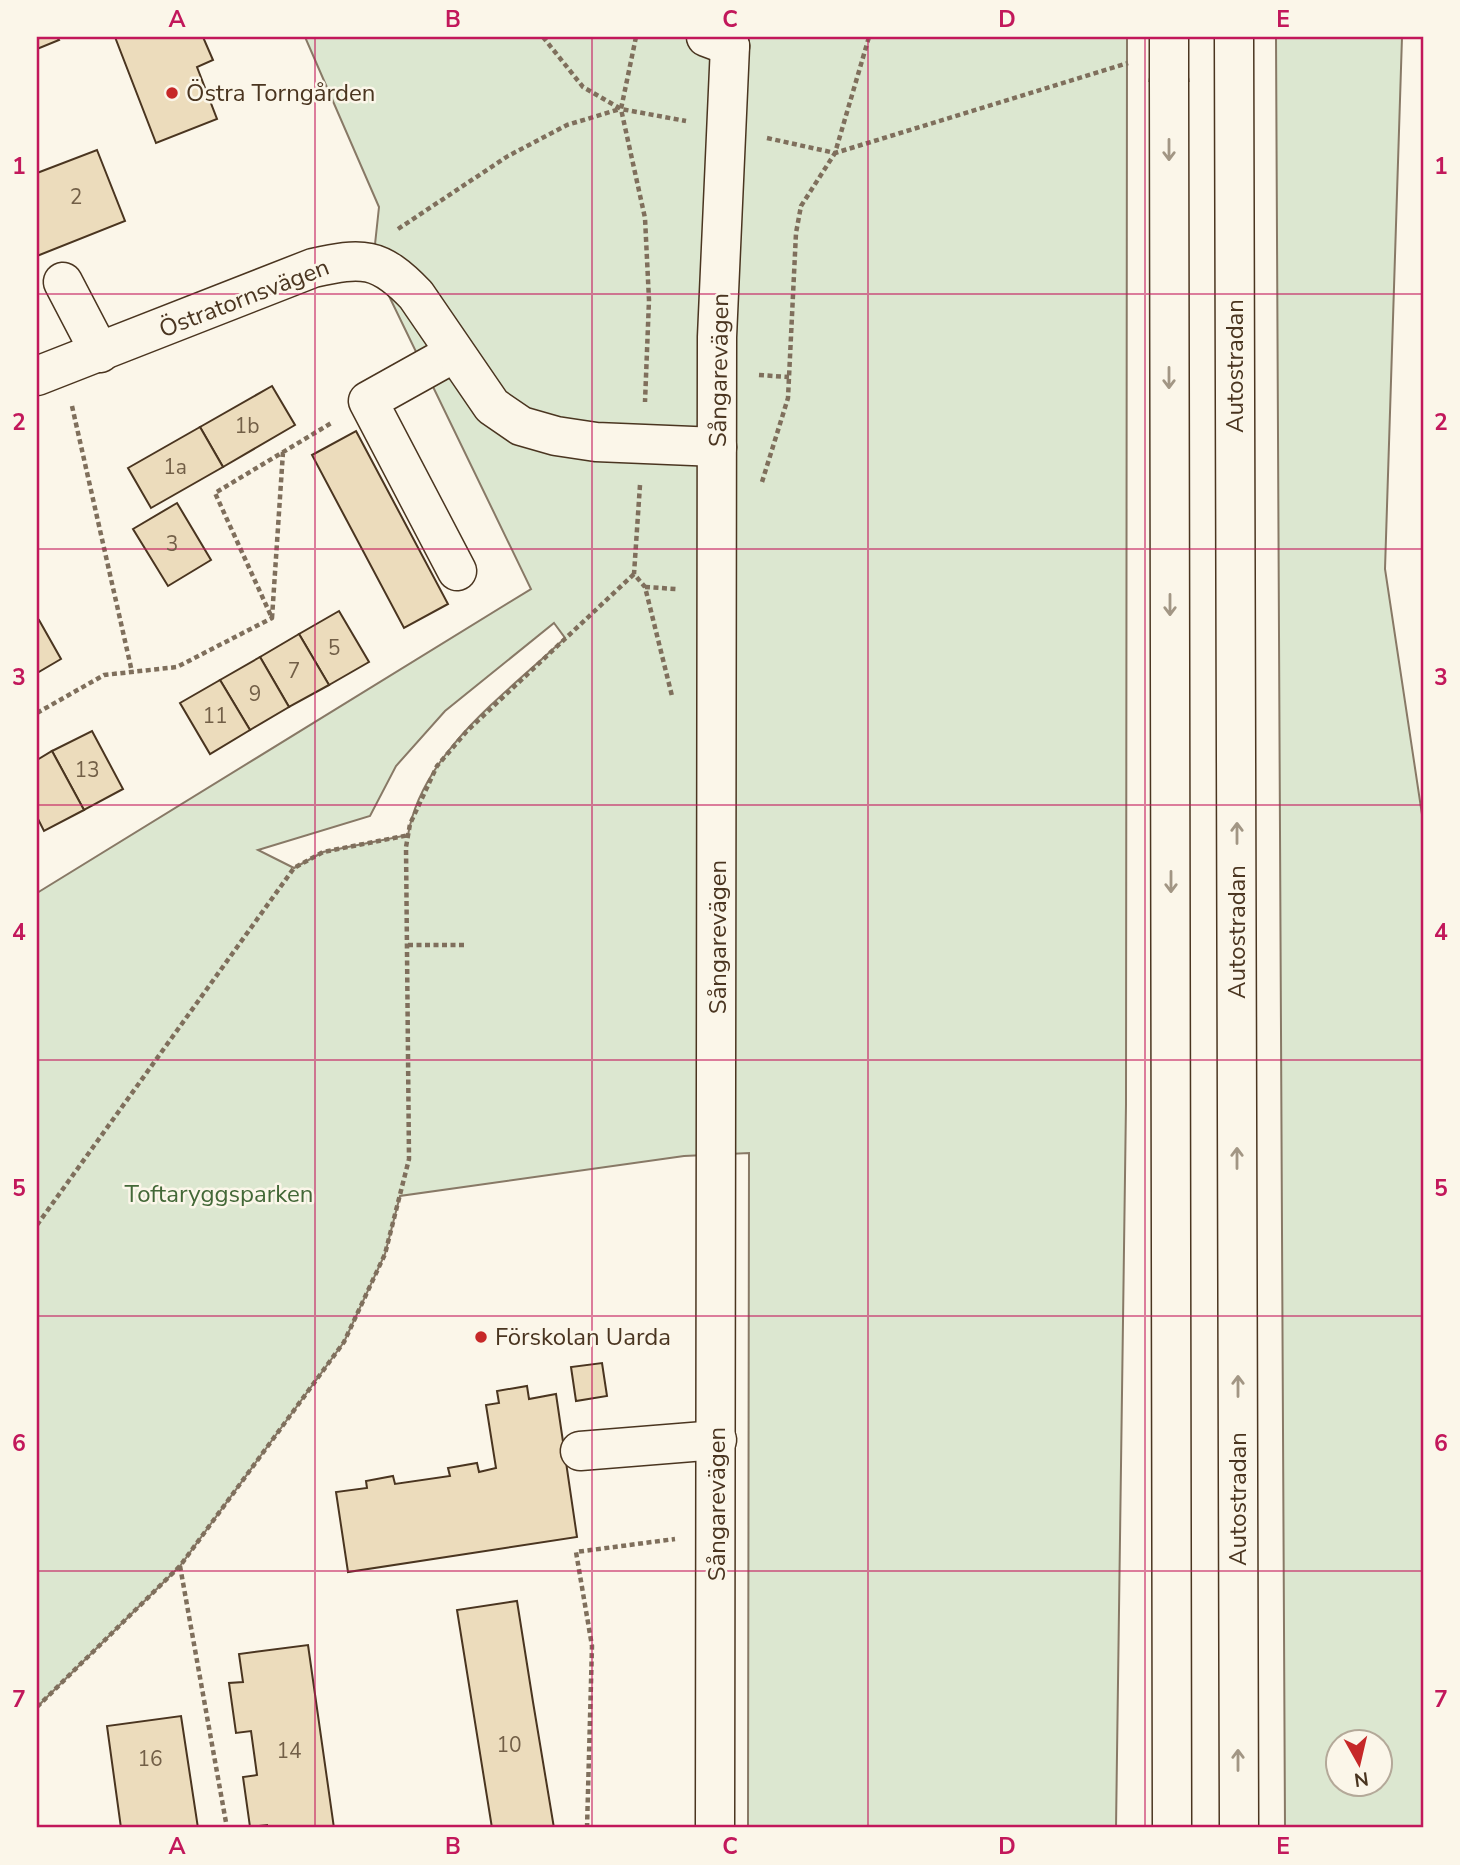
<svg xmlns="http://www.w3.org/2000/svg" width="1460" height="1865" viewBox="0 0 1460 1865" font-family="'Nunito Sans',sans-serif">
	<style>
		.green { fill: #dce7d0; stroke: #887966; stroke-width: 2; fill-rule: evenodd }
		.building { fill: #ecdcbc; stroke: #4a3520; stroke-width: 2 }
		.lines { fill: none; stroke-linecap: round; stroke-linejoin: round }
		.minor-casing { stroke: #4a3520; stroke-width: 41 }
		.major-casing { stroke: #4a3520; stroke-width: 41 }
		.highway-casing { stroke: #4a3520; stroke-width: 41 }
		.path { stroke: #7f6f5c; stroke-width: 4.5; stroke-dasharray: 5 3.5; stroke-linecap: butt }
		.minor { stroke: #fbf6e9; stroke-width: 38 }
		.major { stroke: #fbf6e9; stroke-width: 38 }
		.highway { stroke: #fbf6e9; stroke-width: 38 }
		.highway-bridge-casing { stroke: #4a3520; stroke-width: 41; stroke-linecap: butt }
		.highway-bridge { stroke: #fbf6e9; stroke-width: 38 }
		.oneway { stroke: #a29684 }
		.grid { fill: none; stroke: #c2185b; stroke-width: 2; stroke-opacity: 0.55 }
		.poi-dot { fill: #c62828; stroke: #fbf6e9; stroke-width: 2.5 }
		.labels { text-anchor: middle; stroke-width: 5; stroke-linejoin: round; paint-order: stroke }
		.number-label { font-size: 21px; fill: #725f47 }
		.poi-label { font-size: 24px; fill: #4a3520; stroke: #fbf6e9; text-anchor: start }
		.street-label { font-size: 24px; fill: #4a3520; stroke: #fbf6e9 }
		.park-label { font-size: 24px; fill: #436837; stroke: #fbf6e9 }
		.neatline { fill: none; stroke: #c2185b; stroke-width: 2.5 }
		.grid-label { font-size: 23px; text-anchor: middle; font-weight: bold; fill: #c2185b }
	</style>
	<rect width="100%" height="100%" fill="#fbf6e9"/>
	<g class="green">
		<path d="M305,37h822l-1,1067 -10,724h-368l1,-675 -65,3 -284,40 -15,58 -41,88 -164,224 -143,141v-814l494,-304 -158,-326 6,-56zM554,623l11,15c-58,55 -143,114 -157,197l-85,17 -29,16 -36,-18 112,-34 26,-50 49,-55z"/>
		<path d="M1276,37h126l-17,532 38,252v1007h-138zM1338,1742h42v42h-42z"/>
	</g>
	<g class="building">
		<path d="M37,37h20l2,3 -22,9z"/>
		<path d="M115,37h88l10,23 -16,7 20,52 -61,24z"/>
		<path d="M97,150l28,71 -88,35v-83z"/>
		<path d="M272,386l23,39 -72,42 -23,-40z"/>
		<path d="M200,427l23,40 -72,41 -23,-40z"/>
		<path d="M356,431l92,173 -44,24 -92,-173z"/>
		<path d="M177,503l34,57 -43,26 -35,-57z"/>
		<path d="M339,611l30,51 -40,23 -30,-51z"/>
		<path d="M39,620l22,39 -24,14v-52z"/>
		<path d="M299,634l30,51 -40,22 -29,-50z"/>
		<path d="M260,657l29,50 -39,23 -30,-50z"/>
		<path d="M220,680l30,50 -40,24 -30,-51z"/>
		<path d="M92,731l31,58 -39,21 -32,-59z"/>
		<path d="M52,751l32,59 -40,21 -7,-14v-57z"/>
		<path d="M602,1363l5,33 -31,5 -5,-34z"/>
		<path d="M527,1386l2,13 27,-5 21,143 -229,35 -12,-80 31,-4 -1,-7 27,-5 2,8 55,-8 -2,-8 29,-5 2,9 17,-4 -10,-63 13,-2 -2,-12z"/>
		<path d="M517,1601l16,101 21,126h-62l-35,-218z"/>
		<path d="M308,1645l26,183h-67v-3l-17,2 -7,-50 14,-2 -6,-44 -15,2 -7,-50 14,-1 -4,-28z"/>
		<path d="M181,1716l17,112h-77l-14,-102z"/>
	</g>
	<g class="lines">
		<defs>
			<g id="minor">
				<path d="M63,282l37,71"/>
				<path d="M454,353l-86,48 89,170"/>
				<path d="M37,376l276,-108c49,-11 66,-12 103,27l76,111 29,20 35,10 40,6 121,5"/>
				<path d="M580,1451l137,-11"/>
				<path d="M715,1828l2,-1491 13,-291"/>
			</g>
			<path id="major" d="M706,37l24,9"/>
			<g id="highway">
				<path d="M1234,37l5,1791"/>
				<path d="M1169,82l3,1746"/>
			</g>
		</defs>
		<use href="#minor" class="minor-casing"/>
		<use href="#major" class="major-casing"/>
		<use href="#highway" class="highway-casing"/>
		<g class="path">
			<path d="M543,37l40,50 38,22 65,12"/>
			<path d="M636,37l-15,72 24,109 4,82 -4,102"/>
			<path d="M767,138l68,15 293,-90"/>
			<path d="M398,229l110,-73 59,-31 53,-16"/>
			<path d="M759,375l30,2"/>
			<path d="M72,406l60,266"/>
			<path d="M283,452l-11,166 -57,-125 118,-71"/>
			<path d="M762,482l26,-84 8,-165 5,-27 34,-53 34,-116"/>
			<path d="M640,485l-6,89 11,13 27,109"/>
			<path d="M645,587l31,2"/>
			<path d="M37,713l67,-38 73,-8 95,-49"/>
			<path d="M408,945h57"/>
			<path d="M37,1225l257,-357 29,-16 86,-17"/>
			<path d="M180,1566l47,262"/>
			<path d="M37,1707l143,-141 164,-224 41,-88 24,-95 -3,-312 4,-23 27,-58 30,-35 167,-157"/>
			<path d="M587,1828l5,-182 -16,-94 99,-13"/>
		</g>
		<use href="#minor" class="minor"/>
		<use href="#major" class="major"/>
		<use href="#highway" class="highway"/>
		<defs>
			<path id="highway-bridge" d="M1169,82v-45"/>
		</defs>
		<use href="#highway-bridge" class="highway-bridge-casing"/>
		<use href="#highway-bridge" class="highway-bridge"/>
	</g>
	<defs><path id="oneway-shaft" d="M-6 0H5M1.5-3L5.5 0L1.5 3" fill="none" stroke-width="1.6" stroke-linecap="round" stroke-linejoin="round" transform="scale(1.75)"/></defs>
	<g class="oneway">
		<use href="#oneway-shaft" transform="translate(1169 150) rotate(90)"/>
		<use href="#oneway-shaft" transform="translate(1169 378) rotate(90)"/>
		<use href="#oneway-shaft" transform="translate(1170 605) rotate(90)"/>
		<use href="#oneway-shaft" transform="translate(1237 833) rotate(-90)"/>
		<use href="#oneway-shaft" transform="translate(1171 882) rotate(90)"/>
		<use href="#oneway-shaft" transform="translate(1237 1158) rotate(-90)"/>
		<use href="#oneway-shaft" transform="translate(1238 1386) rotate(-90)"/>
		<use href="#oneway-shaft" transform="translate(1238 1760) rotate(-90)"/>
	</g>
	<path class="grid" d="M315,37v1791M592,37v1791M868,37v1791M1145,37v1791M37,294h1386M37,549h1386M37,805h1386M37,1060h1386M37,1316h1386M37,1571h1386"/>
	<g class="poi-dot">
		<circle cx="172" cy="93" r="7"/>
		<circle cx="481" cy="1337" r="7"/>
	</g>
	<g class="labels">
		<g class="number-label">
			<text x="76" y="204">2</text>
			<text x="247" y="433">1b</text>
			<text x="175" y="474">1a</text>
			<text x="172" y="551">3</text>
			<text x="334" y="655">5</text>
			<text x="294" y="678">7</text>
			<text x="255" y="701">9</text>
			<text x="215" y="723">11</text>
			<text x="87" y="777">13</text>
			<text x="509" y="1752">10</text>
			<text x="289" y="1758">14</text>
			<text x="150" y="1766">16</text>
		</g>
		<g class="poi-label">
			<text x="186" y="101">Östra Torngården</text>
			<text x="495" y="1345">Förskolan Uarda</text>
		</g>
		<g class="street-label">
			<text transform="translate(244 298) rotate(-21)" y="8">Östratornsvägen</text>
			<text transform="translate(1235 366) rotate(-90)" y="8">Autostradan</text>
			<text transform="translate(719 370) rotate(-89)" y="8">Sångarevägen</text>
			<text transform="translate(1237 932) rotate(-90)" y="8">Autostradan</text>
			<text transform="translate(718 937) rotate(-90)" y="8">Sångarevägen</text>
			<text transform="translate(1238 1499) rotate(-90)" y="8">Autostradan</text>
			<text transform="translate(717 1504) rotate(-90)" y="8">Sångarevägen</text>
		</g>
		<g class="park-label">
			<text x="219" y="1202">Toftaryggsparken</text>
		</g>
	</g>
	<rect width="1460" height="1865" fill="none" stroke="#fbf6e9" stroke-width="77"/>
	<g transform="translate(1359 1763) rotate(172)"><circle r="33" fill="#fbf6e9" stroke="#b4a999" stroke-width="2"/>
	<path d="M0-5L12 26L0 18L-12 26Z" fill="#c62828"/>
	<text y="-10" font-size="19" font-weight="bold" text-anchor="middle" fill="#4a3520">N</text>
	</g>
	<rect x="38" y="38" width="1384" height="1788" class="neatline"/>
	<g class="grid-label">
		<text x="177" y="27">A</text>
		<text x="453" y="27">B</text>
		<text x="730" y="27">C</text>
		<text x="1007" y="27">D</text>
		<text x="1283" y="27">E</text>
		<text x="19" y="174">1</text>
		<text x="1441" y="174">1</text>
		<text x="19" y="430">2</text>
		<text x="1441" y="430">2</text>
		<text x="19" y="685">3</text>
		<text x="1441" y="685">3</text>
		<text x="19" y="940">4</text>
		<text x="1441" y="940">4</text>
		<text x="19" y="1196">5</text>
		<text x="1441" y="1196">5</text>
		<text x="19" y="1451">6</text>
		<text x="1441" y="1451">6</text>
		<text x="19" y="1707">7</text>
		<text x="1441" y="1707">7</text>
		<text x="177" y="1854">A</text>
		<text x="453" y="1854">B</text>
		<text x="730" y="1854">C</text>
		<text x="1007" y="1854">D</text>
		<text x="1283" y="1854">E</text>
	</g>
</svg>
